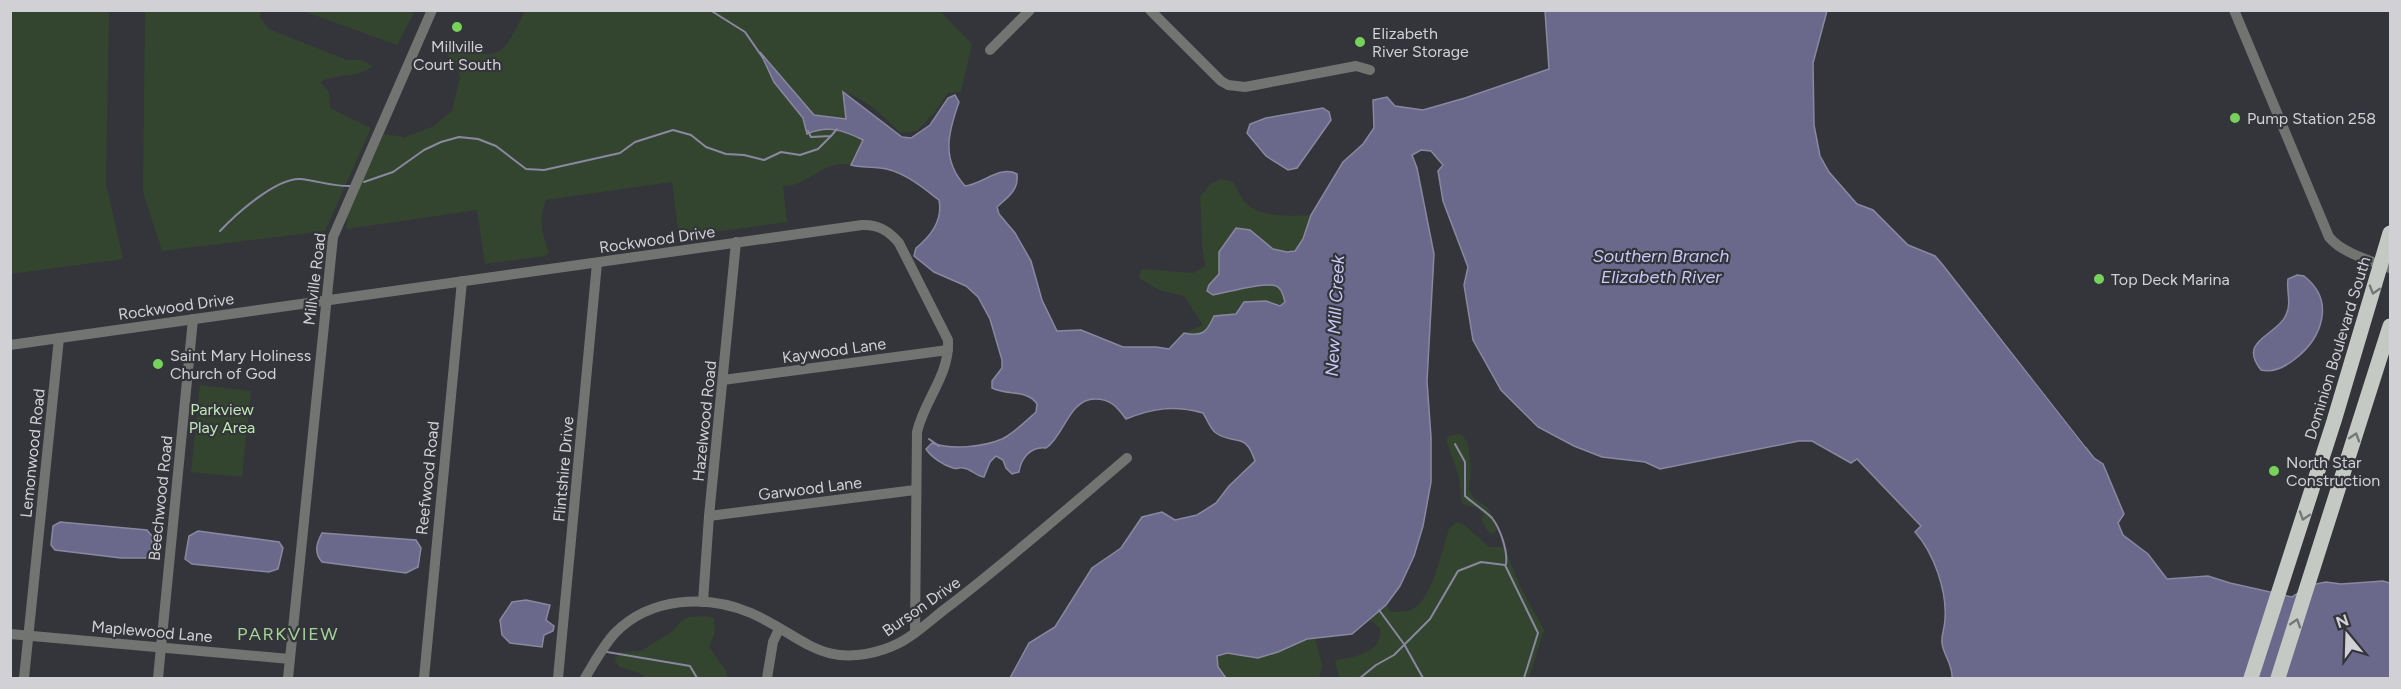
<svg xmlns="http://www.w3.org/2000/svg" width="2401" height="689" viewBox="0 0 2401 689" font-family="Figtree,sans-serif">
	<style>
		.green { fill: #34452f }
		.water { fill: #6b698b; stroke: #8a88a1; stroke-width: 1.5 }
		.pier { fill: #34343b }
		.lines { fill: none; stroke-linecap: round; stroke-linejoin: round }
		.stream { stroke: #8a88a1; stroke-width: 2 }
		.minor { stroke: #717471; stroke-width: 10 }
		.highway { stroke: #c4cac3; stroke-width: 15 }
		.oneway { stroke: #757878 }
		.poi-dot { fill: #76d25a; stroke: #34343b; stroke-width: 2 }
		.labels { text-anchor: middle; stroke-width: 4.5; stroke-linejoin: round; paint-order: stroke }
		.poi-label { font-size: 16px; fill: #d1d1d5; stroke: #34343b; text-anchor: start }
		.street-label { font-size: 16px; fill: #d1d1d5; stroke: #34343b }
		.park-label { font-size: 16px; fill: #bee8b3; stroke: #34343b }
		.water-label { font-size: 18px; font-style: italic; fill: #cac8f8; stroke: #34343b }
		.neighbourhood-label { font-size: 18px; letter-spacing: 1.5px; fill: #a3d495; stroke: #34343b }
	</style>
	<rect width="100%" height="100%" fill="#34343b"/>
	<g class="green">
		<path d="M10,11h99l-3,173 17,75 -112,15z"/>
		<path d="M145,11h116l-1,6 9,12 78,31h14l12,6c-19,14 -32,6 -53,16l9,10 1,16 41,20 -46,103 -163,20 -19,-59z"/>
		<path d="M409,11l5,2 -17,32 -94,-34z"/>
		<path d="M525,11h415l32,33 -11,48 -13,1 -14,20 -17,18 -16,2c-18,-16 -34,-35 -57,-40l3,26 -33,-4 -35,-42 -5,9 29,36 4,15c21,-8 37,-3 56,7l-12,25c-27,-7 -43,22 -68,21l4,36 -108,15 -7,-55 -126,18c-8,22 -4,32 3,53l-4,3 -60,8 -8,-54 -130,19v-14l37,-81 21,3 29,-11 18,-15 8,-34 -4,-11 -11,-14 5,-3c53,10 51,9 75,-38z"/>
		<path d="M1221,179l12,3c4,6 8,16 13,21 15,15 46,13 65,12 -3,20 -14,47 -39,34 -7,-4 -15,-13 -22,-18l-31,21v22l-10,10 34,4 30,-3 6,3 6,14 -5,4 -14,-5 -30,13 -22,2 -6,13 -12,6 -12,-2 19,-8 -19,-29 -25,-6 -20,-12 2,-9 52,4 12,-7 -3,-23 -2,-46 10,-13z"/>
		<path d="M200,385l51,6 -9,86 -51,-5z"/>
		<path d="M1458,434l4,1 6,8 3,28 -2,19 5,8 14,10 11,19 -6,7 -5,-2 -7,-13 3,-4 -7,-7 -14,-4 -2,-4 -2,-24 -13,-36 2,-4z"/>
		<path d="M1457,522l9,4 23,21h15l16,39 24,44 -15,48h-190l-4,-18c18,-3 48,-6 45,-32l-11,-9 17,-14 5,7c7,0 14,0 20,-2 21,-9 31,-60 38,-81z"/>
		<path d="M706,616l8,2 1,15 -6,14 17,24 1,7h-81l-7,-5 -21,-7 -3,-7 4,-7 22,-1 32,-20 9,-11 8,-3z"/>
		<path d="M1315,637l7,28 -3,13h-93l-8,-11 -1,-11 10,-3 31,5z"/>
	</g>
	<g class="water">
		<path d="M1545,11h282l-14,52 1,62 6,31 9,16 28,32 16,6 35,35 27,11 7,8 152,194 9,6 21,50 -6,9 5,12 25,19 19,25 41,-3 22,7 62,14 19,-12 15,-3 15,2 42,-3 7,2v95h-438c1,-14 -9,-23 -10,-35 -1,-8 3,-16 3,-24 2,-28 -11,-66 -30,-87l6,-6 -64,-67 -6,4 -39,-22h-13l-139,28 -15,-7 -43,-5 -28,-11 -36,-19 -37,-37 -28,-50 -9,-55 4,-18 -25,-66 -5,-30 5,-6 -12,-14 -10,-1 -9,5 5,13 17,86 -7,127 4,56v45l-8,44 -9,30 -14,30 -14,19 -34,29 -45,5 -29,13 -20,6 -31,-5 -10,3 1,11 8,11h-216l19,-35 26,-16 37,-59 29,-20 21,-31 20,-5 13,8 22,-5 19,-12 13,-17 26,-25c-10,-31 -21,-15 -39,-28 -6,-4 -9,-14 -13,-20 -29,-8 -49,-5 -77,6 -9,-12 -15,-20 -31,-20 -26,0 -31,37 -49,49 -15,-2 -25,10 -27,24l-7,2 -6,-6 -3,-8 -7,-4 -6,6 -6,15c-9,-1 -12,-8 -21,-9 -7,-1 -4,2 -10,0 -10,-3 -22,-11 -27,-19l6,-6c20,7 51,4 70,-4 12,-6 24,-18 34,-27l1,-8c-10,-15 -29,-8 -45,-16v-7l10,-13v-8l-12,-41 -12,-22 -12,-11 -32,-14 -20,-16 2,-8c15,-12 27,-28 23,-48 -17,-13 -37,-30 -59,-32 -10,-2 -19,0 -29,-3l12,-25c-20,-10 -35,-15 -56,-6l-4,-16 -29,-36 -14,-30 54,63 32,4 -3,-27 59,45 9,1 19,-13 18,-27 7,-3 4,7c-11,31 -18,57 6,84 18,-2 35,-21 52,-12 2,16 -9,23 -20,33l2,7 16,19 16,28 11,39 15,31 24,-1 42,17h33l13,2 15,-16c19,4 23,-1 30,-17l22,-2 8,-12 22,-1 14,5 5,-4c-1,-4 -3,-11 -6,-14 -8,-9 -54,5 -66,7l-6,-4 2,-6 10,-11v-22l17,-24 14,2 23,19 14,3 8,-1 8,-12 8,-24 32,-53 20,-18 11,-16 -1,-28 14,-3 8,9 28,4 42,-12 84,-29z"/>
		<path d="M1323,108l6,4 2,8 -34,48 -9,2 -22,-14 -19,-23 3,-9 16,-6z"/>
		<path d="M2297,275l7,1c32,25 18,62 -9,83 -10,8 -22,14 -34,11 -24,-30 16,-34 25,-55 6,-13 0,-24 2,-36z"/>
		<path d="M60,522l87,8 5,6v16l-4,6h-27l-66,-8 -4,-5 2,-19z"/>
		<path d="M198,531l81,11 4,6 -5,21 -9,3 -77,-8 -7,-5 4,-23z"/>
		<path d="M322,533l94,7 5,8 -3,19 -12,6 -84,-11c-8,-9 -6,-18 0,-29z"/>
		<path d="M526,600l24,5 -4,15 8,6 -1,5 -9,4 -2,12 -32,-4 -8,-8 -2,-15 12,-18z"/>
	</g>
	<path class="pier" d="M1979,306l30,38 79,101 -2,2 -79,-101 -30,-39z"/>
	<g class="lines">
		<g class="stream">
			<path d="M710,10l35,22 18,26"/>
			<path d="M808,131l3,6 20,-1 6,-7"/>
			<path d="M364,182l29,-10 31,-22 17,-8 18,-5 19,2 18,7 30,23 18,1 76,-17 15,-11 38,-12 18,5 15,12 20,7 18,1 20,5 17,-8 19,3 18,-6 13,-13"/>
			<path d="M220,231c16,-17 57,-54 81,-52 18,2 33,8 51,7"/>
			<path d="M929,439l10,7"/>
			<path d="M1455,444l10,18v34c8,7 19,14 27,22 8,10 16,33 14,46"/>
			<path d="M1379,610l25,34 19,34"/>
			<path d="M607,652l83,14 7,12"/>
			<path d="M1360,678l16,-13 18,-10 36,-36 28,-48 23,-9 24,3 33,68 -14,45"/>
		</g>
		<g class="minor">
			<path d="M1150,10l71,71 7,4 17,2 111,-21 14,4"/>
			<path d="M2234,10l95,227c13,16 42,24 61,31"/>
			<path d="M990,50l40,-40"/>
			<path d="M10,345l852,-120c16,-1 27,6 37,18l49,97c2,35 -24,60 -31,92l-2,200"/>
			<path d="M723,380l225,-30"/>
			<path d="M709,516l206,-26"/>
			<path d="M703,602l6,-86 27,-274"/>
			<path d="M10,634l280,25"/>
			<path d="M24,678l35,-340"/>
			<path d="M158,678l35,-359"/>
			<path d="M288,678l45,-441 99,-227"/>
			<path d="M424,678l38,-397"/>
			<path d="M558,678l39,-415"/>
			<path d="M585,678c9,-15 18,-32 30,-45 35,-36 92,-39 136,-20 52,23 71,57 134,36 23,-7 42,-26 60,-40 63,-48 122,-100 182,-151"/>
			<path d="M767,678l6,-36 6,-13"/>
		</g>
		<g class="highway">
			<path d="M2251,678l83,-257 56,-188"/>
			<path d="M2278,678l112,-352"/>
		</g>
	</g>
	<defs><path id="oneway-chevron" d="M-2-3.5L2.5 0L-2 3.5" fill="none" stroke-width="1.6" stroke-linecap="round" stroke-linejoin="round" transform="scale(1.5)"/></defs>
	<g class="oneway">
		<use href="#oneway-chevron" transform="translate(2374 290) rotate(107)"/>
		<use href="#oneway-chevron" transform="translate(2355 437) rotate(-72)"/>
		<use href="#oneway-chevron" transform="translate(2304 516) rotate(108)"/>
		<use href="#oneway-chevron" transform="translate(2296 623) rotate(-72)"/>
	</g>
	<g class="poi-dot">
		<circle cx="457" cy="27" r="6"/>
		<circle cx="1360" cy="42" r="6"/>
		<circle cx="2235" cy="118" r="6"/>
		<circle cx="2099" cy="279" r="6"/>
		<circle cx="158" cy="364" r="6"/>
		<circle cx="2274" cy="471" r="6"/>
	</g>
	<g class="labels">
		<g class="poi-label">
			<text x="1372" y="39">Elizabeth<tspan x="1372" dy="18">River Storage</tspan></text>
			<text x="457" y="52" text-anchor="middle">Millville<tspan x="457" dy="18">Court South</tspan></text>
			<text x="2247" y="124">Pump Station 258</text>
			<text x="2111" y="285">Top Deck Marina</text>
			<text x="170" y="361">Saint Mary Holiness<tspan x="170" dy="18">Church of God</tspan></text>
			<text x="2286" y="468">North Star<tspan x="2286" dy="18">Construction</tspan></text>
		</g>
		<g class="street-label">
			<text transform="translate(657 239) rotate(-8)" y="6">Rockwood Drive</text>
			<text transform="translate(314 279) rotate(-83)" y="6">Millville Road</text>
			<text transform="translate(176 306) rotate(-8)" y="6">Rockwood Drive</text>
			<text transform="translate(2337 348) rotate(-73)" y="6">Dominion Boulevard South</text>
			<text transform="translate(834 350) rotate(-8)" y="6">Kaywood Lane</text>
			<text transform="translate(704 421) rotate(-84)" y="6">Hazelwood Road</text>
			<text transform="translate(32 453) rotate(-84)" y="6">Lemonwood Road</text>
			<text transform="translate(563 469) rotate(-85)" y="6">Flintshire Drive</text>
			<text transform="translate(427 478) rotate(-84)" y="6">Reefwood Road</text>
			<text transform="translate(810 488) rotate(-7)" y="6">Garwood Lane</text>
			<text transform="translate(160 498) rotate(-84)" y="6">Beechwood Road</text>
			<text transform="translate(921 606) rotate(-35)" y="6">Burson Drive</text>
			<text transform="translate(152 631) rotate(5)" y="6">Maplewood Lane</text>
		</g>
		<g class="park-label">
			<text x="222" y="415">Parkview<tspan x="222" dy="18">Play Area</tspan></text>
		</g>
		<g class="water-label">
			<text x="1661" y="262">Southern Branch<tspan x="1661" dy="21">Elizabeth River</tspan></text>
			<text transform="translate(1335 316) rotate(-87)" y="6">New Mill Creek</text>
		</g>
		<g class="neighbourhood-label">
			<text x="288" y="640">PARKVIEW</text>
		</g>
	</g>
	<rect width="2401" height="689" fill="none" stroke="#d1d1d5" stroke-width="24"/>
	<g transform="translate(2347 635) rotate(341)" stroke="#34343b" stroke-width="4.5" paint-order="stroke">
	<path d="M0-4.5L10 22L0 15L-10 22Z" fill="#d1d1d5"/>
	<text y="-9" font-size="16" font-weight="bold" text-anchor="middle" fill="#d1d1d5">N</text>
	</g>
</svg>
